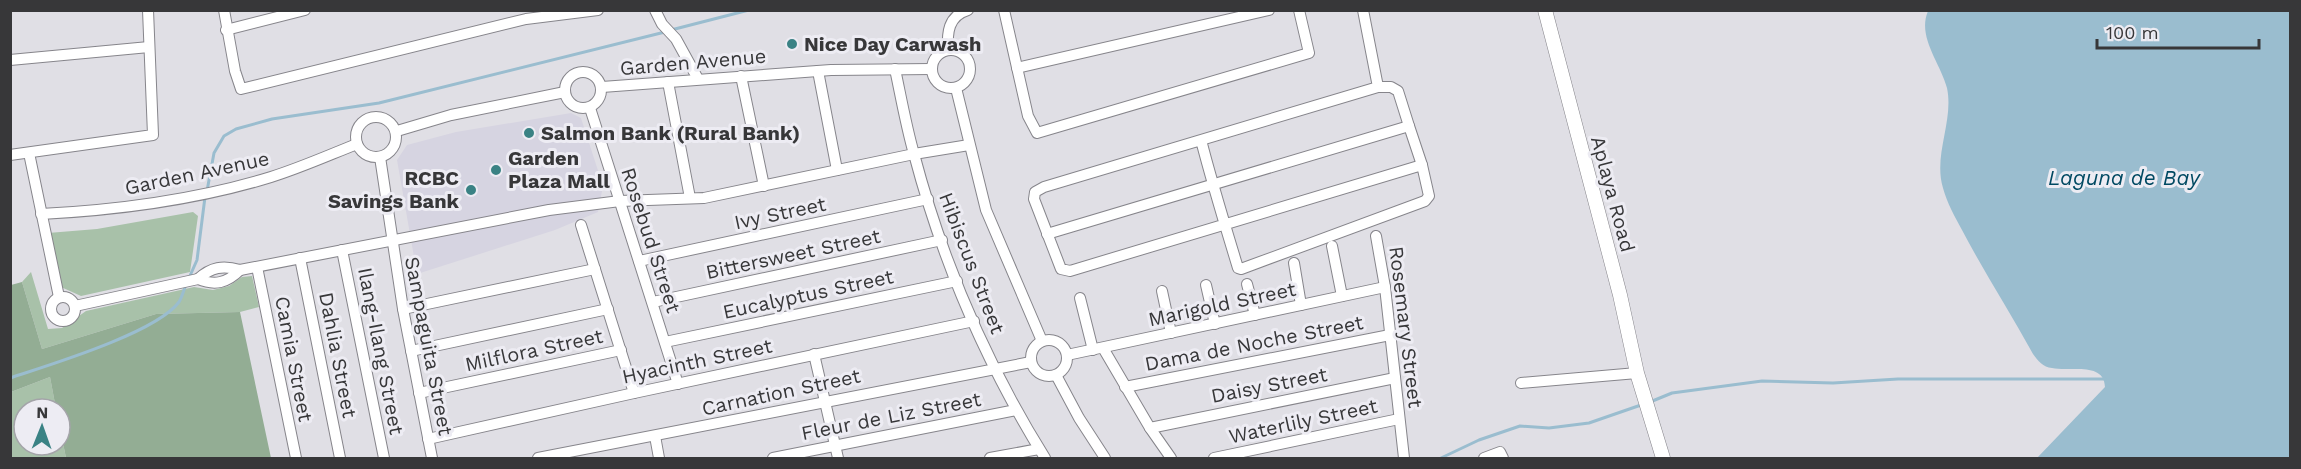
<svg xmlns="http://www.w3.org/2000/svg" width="2301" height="469" viewBox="0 0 2301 469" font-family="'Work Sans',sans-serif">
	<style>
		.built { fill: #d6d4e1 }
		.green { fill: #a8c1a9 }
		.forest { fill: #93ad94 }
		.water { fill: #9abdcf }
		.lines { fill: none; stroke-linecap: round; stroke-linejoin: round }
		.stream { stroke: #9abdcf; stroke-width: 3 }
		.minor-casing { stroke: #86858b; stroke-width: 12 }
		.tertiary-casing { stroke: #86858b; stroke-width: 15 }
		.minor { stroke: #fff; stroke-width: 10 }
		.tertiary { stroke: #fff; stroke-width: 14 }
		.poi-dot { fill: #3a8284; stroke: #edecf3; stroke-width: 2 }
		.labels { text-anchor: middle; stroke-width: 6; stroke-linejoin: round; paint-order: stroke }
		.poi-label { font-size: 20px; font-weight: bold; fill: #373739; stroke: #edecf3; text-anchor: start }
		.street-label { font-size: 20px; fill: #373739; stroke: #edecf3 }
		.water-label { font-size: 21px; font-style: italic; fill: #004962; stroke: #edecf3 }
	</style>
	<rect width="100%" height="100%" fill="#e0dfe5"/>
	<path class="built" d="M571,113l10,5 22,68 -5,26 -43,18 -138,44 -20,-114 10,-15 49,-13z"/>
	<g class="green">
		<path d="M193,212l5,4 -8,56 -109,24 -20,-9 -13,-54 49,-4z"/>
		<path d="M31,272l17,57 14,-1 24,-17 108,-24 19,3 16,-4 13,-9 10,-1 7,31 -19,5 -84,2 -114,35 -20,-67z"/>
		<path d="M50,377l6,32h-32v36h36v-17l6,30h-55v-66z"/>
	</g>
	<path class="forest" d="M22,282l20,67 114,-35 84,-2 31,146h-205l-6,-30v-19h-4l-6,-32 -39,15v-107z"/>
	<path class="water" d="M1928,11h362v447h-253l68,-71c-1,-26 -35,-15 -53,-19 -9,-1 -14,-7 -19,-14 -23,-42 -49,-82 -71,-124 -7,-13 -15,-27 -19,-42 -10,-33 11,-67 4,-100 -7,-26 -30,-51 -19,-77z"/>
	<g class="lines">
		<g class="stream">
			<path d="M671,30l78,-20"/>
			<path d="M207,191l7,-38 10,-17 12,-7 36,-10 107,-16 286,-71"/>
			<path d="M189,278l8,-18 8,-63"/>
			<path d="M10,378c39,-13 146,-45 169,-76 3,-5 5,-12 7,-18"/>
			<path d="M1650,402l22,-9 90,-12 71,2 65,-4h207"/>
			<path d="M1441,458l38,-18 41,-14 29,2 40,-5 52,-18"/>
		</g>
		<defs>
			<g id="minor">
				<path d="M224,10l11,61 6,18 285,-70 72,-9"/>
				<path d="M655,10l7,14 14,15 22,40"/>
				<path d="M1004,10l24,106 9,17 272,-80 -10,-43"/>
				<path d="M226,30l79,-20"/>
				<path d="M948,50c-1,-17 0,-34 20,-40"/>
				<circle cx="951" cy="69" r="19"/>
				<path d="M10,60l139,-13"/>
				<path d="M1017,68l252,-58"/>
				<path d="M895,69c6,28 11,57 19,85 28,106 73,211 131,304"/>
				<path d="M818,71l19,99"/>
				<circle cx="583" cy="90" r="18"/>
				<path d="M741,76l23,110"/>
				<path d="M668,82l22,116"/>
				<path d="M602,87l229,-17 101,-1"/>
				<path d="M1378,87h13l7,4 11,35"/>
				<path d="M956,88l30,122 56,131"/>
				<path d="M590,108l88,276"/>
				<circle cx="376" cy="137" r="20"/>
				<path d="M397,131l54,-16 114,-23"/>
				<path d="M1201,140c11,43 24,85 37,128l3,1 184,-68 4,-5 -7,-31 -352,106 -9,-2 -27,-70 1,-7 9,-5 334,-100 -15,-77"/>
				<path d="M29,153l30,144"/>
				<path d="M10,155l143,-20 -5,-125"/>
				<path d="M380,157l23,152 29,149"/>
				<path d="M41,214c78,-4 155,-14 230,-37 29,-9 58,-22 86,-33"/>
				<path d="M581,225l53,168"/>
				<path d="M1047,234l362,-108 13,39"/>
				<path d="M1376,236l9,51 19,171"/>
				<path d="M1332,246l10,50"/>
				<path d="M342,250l42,208"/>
				<path d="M300,258l40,200"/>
				<path d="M639,261l289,-62"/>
				<path d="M1294,263l7,42"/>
				<path d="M257,267l39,191"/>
				<path d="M198,279c13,-12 25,-14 42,-9l309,-60 71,-9 84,-3 210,-44 55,-9"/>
				<path d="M1247,284l8,31"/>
				<path d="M1206,285l9,39"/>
				<path d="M1162,291l9,42"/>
				<circle cx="63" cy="309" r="12"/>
				<path d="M1080,298l13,52"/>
				<path d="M653,302l289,-62"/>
				<path d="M75,306l123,-27c17,7 29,4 42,-9"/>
				<path d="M403,309l192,-40"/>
				<circle cx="1049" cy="358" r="18"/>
				<path d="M665,342l292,-61"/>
				<path d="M1103,348l47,80 21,30"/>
				<path d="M411,351l197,-42"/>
				<path d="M814,354l24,104"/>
				<path d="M1067,355l318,-68"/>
				<path d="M1056,375l23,43 26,40"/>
				<path d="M1521,383l116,-10"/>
				<path d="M1125,387l265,-52"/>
				<path d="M419,393l202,-43"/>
				<path d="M1150,428l245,-50"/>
				<path d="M655,436l4,22"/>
				<path d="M428,439l206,-46 340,-72"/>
				<path d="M538,458l493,-96"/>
				<path d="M773,458l243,-48"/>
				<path d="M990,458l49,-9"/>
				<path d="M1214,458l185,-39"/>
				<path d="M1484,458l16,-6 3,6"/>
			</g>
			<path id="tertiary" d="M1545,10l75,285 17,78 26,85"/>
		</defs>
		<use href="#minor" class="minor-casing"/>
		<use href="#tertiary" class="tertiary-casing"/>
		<use href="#minor" class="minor"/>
		<use href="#tertiary" class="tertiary"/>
	</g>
	<g class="poi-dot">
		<circle cx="792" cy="44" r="6"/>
		<circle cx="529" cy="133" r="6"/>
		<circle cx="496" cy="170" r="6"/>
		<circle cx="471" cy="190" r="6"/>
	</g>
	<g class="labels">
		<g class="poi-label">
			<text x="804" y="51">Nice Day Carwash</text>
			<text x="541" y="140">Salmon Bank (Rural Bank)</text>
			<text x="508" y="165">Garden<tspan x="508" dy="23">Plaza Mall</tspan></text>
			<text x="459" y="185" text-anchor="end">RCBC<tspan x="459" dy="23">Savings Bank</tspan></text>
		</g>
		<g class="street-label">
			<text transform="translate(693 62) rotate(-5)" y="7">Garden Avenue</text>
			<text transform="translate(197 173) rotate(-12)" y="7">Garden Avenue</text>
			<text transform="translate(1613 194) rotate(75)" y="7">Aplaya Road</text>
			<text transform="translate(780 213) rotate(-12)" y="7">Ivy Street</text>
			<text transform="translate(651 240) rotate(72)" y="7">Rosebud Street</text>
			<text transform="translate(793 254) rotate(-12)" y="7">Bittersweet Street</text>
			<text transform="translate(972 263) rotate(69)" y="7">Hibiscus Street</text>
			<text transform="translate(808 294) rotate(-12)" y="7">Eucalyptus Street</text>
			<text transform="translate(1222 304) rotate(-12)" y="7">Marigold Street</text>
			<text transform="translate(1406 327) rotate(83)" y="7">Rosemary Street</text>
			<text transform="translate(1254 343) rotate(-11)" y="7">Dama de Noche Street</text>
			<text transform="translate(429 346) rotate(79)" y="7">Sampaguita Street</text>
			<text transform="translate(534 350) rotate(-12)" y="7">Milflora Street</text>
			<text transform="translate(381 351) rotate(79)" y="7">Ilang-Ilang Street</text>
			<text transform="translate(338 355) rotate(79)" y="7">Dahlia Street</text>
			<text transform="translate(294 359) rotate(79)" y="7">Camia Street</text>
			<text transform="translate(697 361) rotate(-12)" y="7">Hyacinth Street</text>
			<text transform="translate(1269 385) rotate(-11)" y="7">Daisy Street</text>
			<text transform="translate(781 392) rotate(-12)" y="7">Carnation Street</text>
			<text transform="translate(891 416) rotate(-11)" y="7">Fleur de Liz Street</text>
			<text transform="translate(1303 421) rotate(-12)" y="7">Waterlily Street</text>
		</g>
		<g class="water-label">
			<text x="2124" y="185">Laguna de Bay</text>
		</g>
	</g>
	<rect width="2301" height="469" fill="none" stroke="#373739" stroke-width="24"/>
	<g transform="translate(42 427) rotate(1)"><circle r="28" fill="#edecf3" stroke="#a4a4a9" stroke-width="1.5"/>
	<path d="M0-4.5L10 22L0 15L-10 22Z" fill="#3a8284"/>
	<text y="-9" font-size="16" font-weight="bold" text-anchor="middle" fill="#373739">N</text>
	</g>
	<path d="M2097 39v9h162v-9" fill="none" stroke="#373739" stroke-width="3"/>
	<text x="2106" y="39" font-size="18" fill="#373739" stroke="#edecf3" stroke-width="4.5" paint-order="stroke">100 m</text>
</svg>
